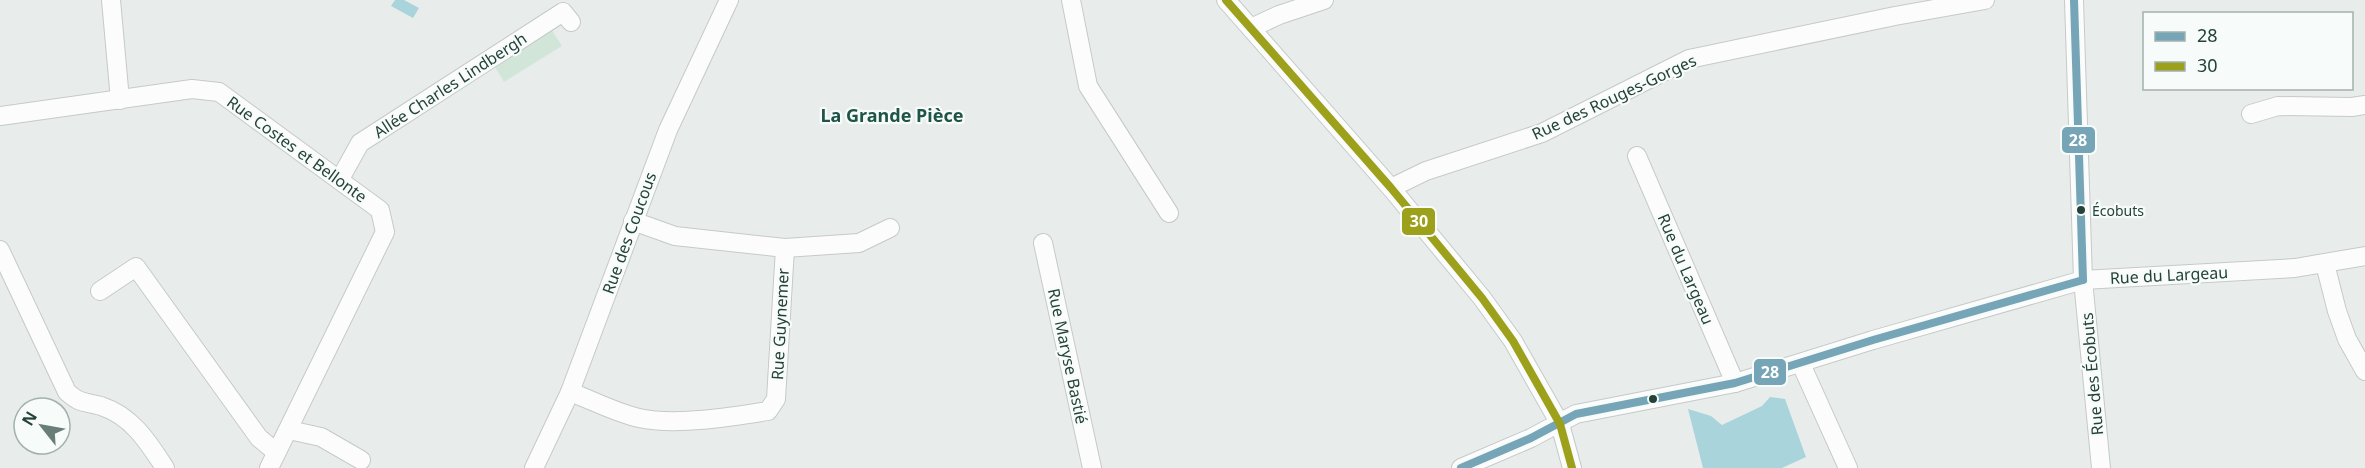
<svg xmlns="http://www.w3.org/2000/svg" width="2365" height="468" viewBox="0 0 2365 468" font-family="'Noto Sans',sans-serif">
	<style>
		.green { fill: #d1e6d8 }
		.water { fill: #a9d4db }
		.lines { fill: none; stroke-linecap: round; stroke-linejoin: round }
		.minor-casing { stroke: #c5cac8; stroke-width: 20 }
		.minor { stroke: #fcfcfc; stroke-width: 18 }
		.bus-1-casing { stroke: #f7fbf9; stroke-width: 12 }
		.bus-2-casing { stroke: #f7fbf9; stroke-width: 12 }
		.bus-1 { stroke: #75a5b6; stroke-width: 8 }
		.bus-2 { stroke: #9ca01a; stroke-width: 8 }
		.bus-dot { fill: #24423a; stroke: #f7fbf9; stroke-width: 2 }
		.labels { text-anchor: middle; stroke-width: 4.5; stroke-linejoin: round; paint-order: stroke }
		.bus-label { font-size: 14px; fill: #24423a; stroke: #f7fbf9; text-anchor: start }
		.street-label { font-size: 16px; fill: #24423a; stroke: #f7fbf9 }
		.neighbourhood-label { font-size: 18px; font-weight: bold; fill: #1f5548; stroke: #f7fbf9 }
		.line-badge { stroke: #f7fbf9; stroke-width: 2 }
		.badge-label { font-size: 16px; text-anchor: middle; font-weight: bold; fill: #fff }
	</style>
	<rect width="100%" height="100%" fill="#e8edeb"/>
	<path class="green" d="M550,27l12,19 -58,36 -11,-18z"/>
	<g class="water">
		<path d="M395,0h9l15,8 -6,10 -22,-12z"/>
		<path d="M1770,397l15,2 21,58 -24,11h-79l-15,-59 23,7 11,9 40,-19z"/>
	</g>
	<g class="lines">
		<defs>
			<g id="minor">
				<path d="M111,0l9,100"/>
				<path d="M1071,0l17,86 81,127"/>
				<path d="M1226,0l165,188 91,110 31,43 47,83 12,44"/>
				<path d="M2074,0l9,280 18,188"/>
				<path d="M1251,28l28,-13 45,-15"/>
				<path d="M2251,114l27,-8 74,1 13,-2"/>
				<path d="M0,116l192,-27 27,3 161,118 5,22 -116,236"/>
				<path d="M1637,156l98,227"/>
				<path d="M340,179l20,-36 203,-131 8,10"/>
				<path d="M1391,188l35,-17 116,-38 147,-74 206,-43 90,-16"/>
				<path d="M633,221l42,15 110,12 74,-5 31,-15"/>
				<path d="M1043,243l49,225"/>
				<path d="M0,250l67,142c15,13 17,9 34,14 31,10 47,36 64,62"/>
				<path d="M2325,264l12,47 10,28 18,32"/>
				<path d="M100,291l36,-24 123,171 17,14"/>
				<path d="M1801,364l47,104"/>
				<path d="M570,392c22,8 46,21 69,26 36,8 92,-1 129,-7l8,-12 9,-151"/>
				<path d="M289,430l32,7 40,23"/>
				<path d="M534,468l36,-76 98,-262 61,-130"/>
				<path d="M1461,468l70,-30 45,-24 159,-31 138,-43 210,-60 212,-12 70,-12"/>
			</g>
		</defs>
		<use href="#minor" class="minor-casing"/>
		<use href="#minor" class="minor"/>
		<defs>
			<g id="bus-1">
				<path d="M2074,0l9,280"/>
				<path d="M1461,468l70,-30 45,-24 159,-31 138,-43 210,-60"/>
			</g>
			<path id="bus-2" d="M1226,0l165,188 91,110 31,43 47,83 12,44"/>
		</defs>
		<use href="#bus-1" class="bus-1-casing"/>
		<use href="#bus-2" class="bus-2-casing"/>
		<use href="#bus-1" class="bus-1"/>
		<use href="#bus-2" class="bus-2"/>
	</g>
	<g class="bus-dot">
		<circle cx="2081" cy="210" r="5"/>
		<circle cx="1653" cy="399" r="5"/>
	</g>
	<g class="labels">
		<g class="bus-label">
			<text x="2092" y="216">Écobuts</text>
		</g>
		<g class="street-label">
			<text transform="translate(450 85) rotate(-33)" y="6">Allée Charles Lindbergh</text>
			<text transform="translate(1614 97) rotate(-25)" y="6">Rue des Rouges-Gorges</text>
			<text transform="translate(297 149) rotate(36)" y="6">Rue Costes et Bellonte</text>
			<text transform="translate(629 233) rotate(-70)" y="6">Rue des Coucous</text>
			<text transform="translate(1686 269) rotate(67)" y="6">Rue du Largeau</text>
			<text transform="translate(2169 275) rotate(-3)" y="6">Rue du Largeau</text>
			<text transform="translate(780 324) rotate(-87)" y="6">Rue Guynemer</text>
			<text transform="translate(1068 356) rotate(78)" y="6">Rue Maryse Bastié</text>
			<text transform="translate(2092 374) rotate(-95)" y="6">Rue des Écobuts</text>
		</g>
		<g class="neighbourhood-label">
			<text x="892" y="122">La Grande Pièce</text>
		</g>
	</g>
	<g class="line-badge">
		<rect x="2061" y="126" width="35" height="28" rx="6" fill="#75a5b6"/>
		<rect x="1401" y="207" width="35" height="29" rx="6" fill="#9ca01a"/>
		<rect x="1753" y="358" width="34" height="28" rx="6" fill="#75a5b6"/>
	</g>
	<g class="badge-label">
		<text x="2078" y="146">28</text>
		<text x="1419" y="227">30</text>
		<text x="1770" y="378">28</text>
	</g>
	<rect x="2143" y="12" width="210" height="78" fill="#f7fbf9" stroke="#a3b1ad" stroke-width="1.5"/>
	<rect x="2155" y="32" width="30" height="9" fill="#75a5b6" stroke="#a3b1ad" stroke-width="1.5"/>
	<text x="2197" y="42" font-size="18" fill="#24423a">28</text>
	<rect x="2155" y="62" width="30" height="9" fill="#9ca01a" stroke="#a3b1ad" stroke-width="1.5"/>
	<text x="2197" y="72" font-size="18" fill="#24423a">30</text>
	<g transform="translate(42 426) rotate(301)"><circle r="28" fill="#f7fbf9" stroke="#a3b1ad" stroke-width="1.5"/>
	<path d="M0-4.5L10 22L0 15L-10 22Z" fill="#697e78"/>
	<text y="-9" font-size="16" font-weight="bold" text-anchor="middle" fill="#24423a">N</text>
	</g>
</svg>
